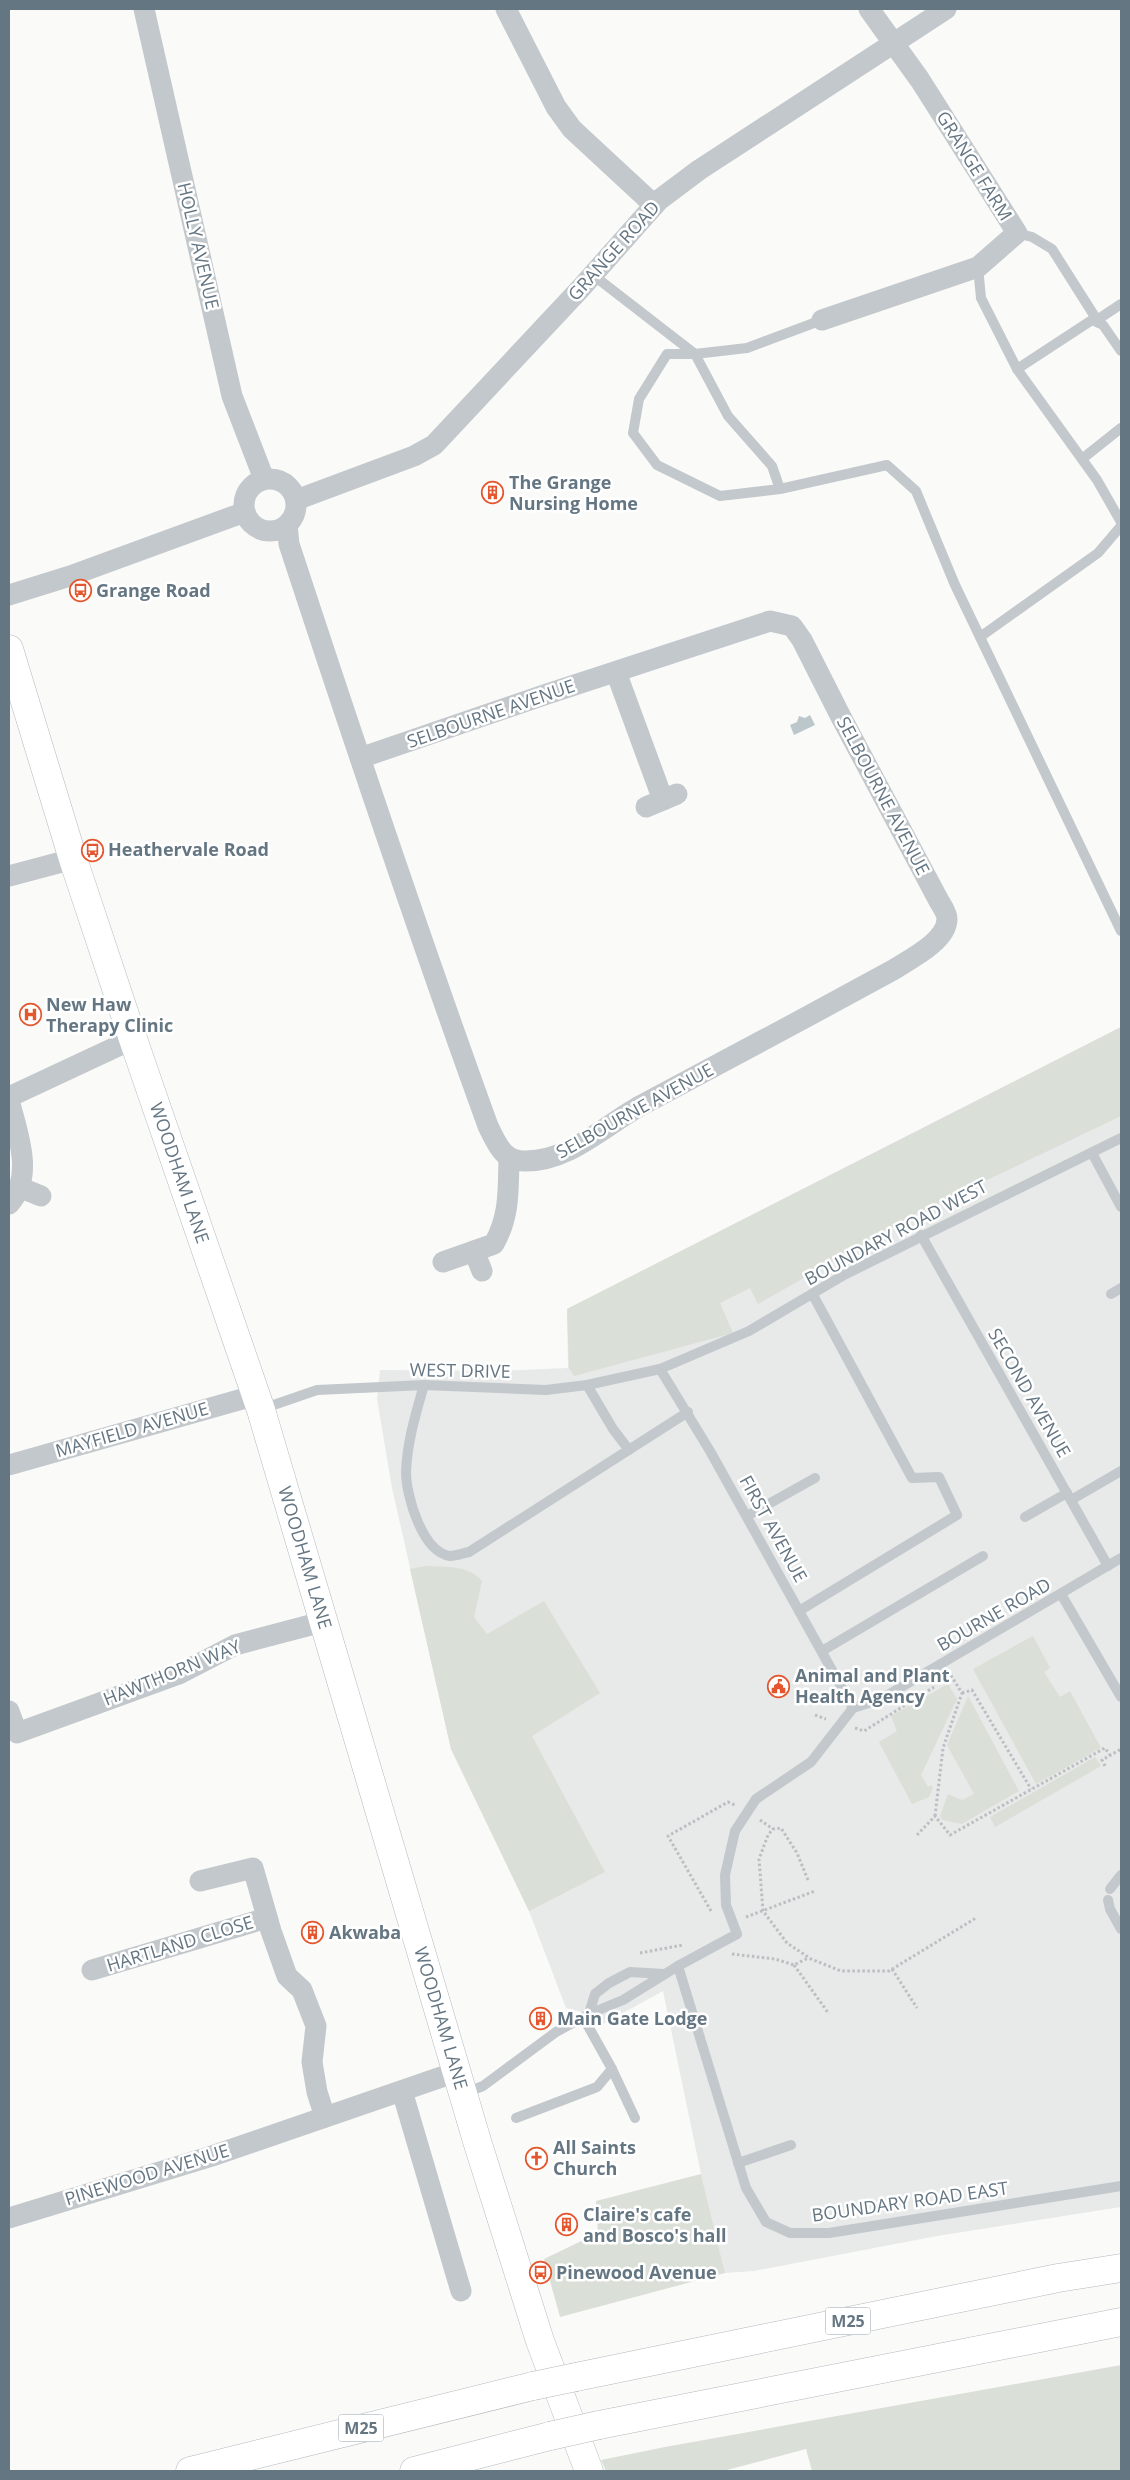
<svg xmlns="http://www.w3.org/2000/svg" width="1130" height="2480" viewBox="0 0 1130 2480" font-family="'Open Sans',sans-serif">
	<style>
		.built { fill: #e8e9e9 }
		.green { fill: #dadfd7 }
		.water { fill: #bbc7cb }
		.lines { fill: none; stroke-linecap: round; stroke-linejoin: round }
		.secondary-casing { stroke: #b3babf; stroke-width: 29 }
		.motorway-casing { stroke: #b4b9bd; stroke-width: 29 }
		.path { stroke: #bbbfc2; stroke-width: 3; stroke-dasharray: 2.5 2.5; stroke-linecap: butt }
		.service { stroke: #c3c8cc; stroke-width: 10 }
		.minor { stroke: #c3c8cc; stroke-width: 21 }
		.secondary { stroke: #fff; stroke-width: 28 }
		.motorway { stroke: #fff; stroke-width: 28 }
		.motorway-bridge-casing { stroke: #b4b9bd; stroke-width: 29; stroke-linecap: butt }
		.motorway-bridge { stroke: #fff; stroke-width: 28 }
		.labels { text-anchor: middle; stroke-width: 5; stroke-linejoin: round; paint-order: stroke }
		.shield { fill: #fff; stroke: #939fa8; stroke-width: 1 }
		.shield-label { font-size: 16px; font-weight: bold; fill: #657683 }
		.street-label { font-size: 18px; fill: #657683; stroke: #fff }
		.poi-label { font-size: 18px; font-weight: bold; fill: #657683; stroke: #fff; text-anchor: start }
	</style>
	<rect width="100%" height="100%" fill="#fafaf8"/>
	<path class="built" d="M1121,1027v1180l-184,29 -183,35 -29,2 -24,-99 -38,-183 -62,34 -12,-11 -23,-6 -37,-97 -78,-162 -59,-261 -15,-89 3,-29 117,1 71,-3 -1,-59z"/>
	<g class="green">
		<path d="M1121,1027v89l-207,99 -156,89 -8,-16 -30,15 13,30 -159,43 -5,-8 -2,-59z"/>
		<path d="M426,1566c19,1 43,-1 56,15l-8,36 13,17 57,-33 56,92 -68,43 73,136 -76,39 -78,-162 -41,-180z"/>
		<path d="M1033,1636l17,32 -6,4 16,25 10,-6 31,57 -65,36 -63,-115z"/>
		<path d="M948,1684l9,15 -36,76 7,12 3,-2 2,3 -4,9 -17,7 -33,-62 18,-11 -6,-15z"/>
		<path d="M968,1696l51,95 -57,33 -20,-4 -2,-4 8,-22 14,6 12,-6 -27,-49z"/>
		<path d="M1095,1757l6,9 -106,61 -5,-10z"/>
		<path d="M701,2174l24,99 -165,44 -16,-58 54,-26 -2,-32z"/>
		<path d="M1121,2365v106h-309l-6,-22 -83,22h-117l-5,-11 64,-13z"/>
	</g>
	<path class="water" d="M810,715l5,10 -21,10 -4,-10 7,-3 2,-6 6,2z"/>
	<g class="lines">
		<defs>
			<g id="secondary">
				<path id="s1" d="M9,649l64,210 60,180 128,371 216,731 63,200 49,130"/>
			</g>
			<g id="motorway">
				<path d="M576,2377l482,-99 63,-10"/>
				<path d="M599,2425l522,-103"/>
				<path d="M190,2471l343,-85"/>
				<path d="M414,2471l136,-35"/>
			</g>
		</defs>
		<use href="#secondary" class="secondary-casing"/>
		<use href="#motorway" class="motorway-casing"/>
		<g class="path">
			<path d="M962,1693l10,-3 59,99"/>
			<path d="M815,1715l11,4"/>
			<path d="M855,1728l9,3 70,-44"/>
			<path d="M1105,1766l-3,-6 19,-11"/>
			<path d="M935,1816l8,-68 19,-55 -12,-19"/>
			<path d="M760,1820l13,9"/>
			<path d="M917,1835l18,-19 15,19 155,-87 5,7"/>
			<path d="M808,1880l-11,-27 -16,-25 -8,1 -5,6 -9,24 4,52 24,32 24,16 30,12h48l87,-53"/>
			<path d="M711,1911l-43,-75 60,-34 7,3"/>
			<path d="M746,1917l69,-26"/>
			<path d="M640,1953l43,-8"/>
			<path d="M732,1954l43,5 19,6 14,-7"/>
			<path d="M794,1965l35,49"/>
			<path d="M892,1969l25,39"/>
		</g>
		<g class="service">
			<path d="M1017,233l15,4 20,12 45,71 24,-16"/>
			<path d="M978,267l3,31 36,71 80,111 24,42"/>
			<path d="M593,275l102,79 52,-6 75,-28"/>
			<path d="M1017,369l75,-49 11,5 18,26"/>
			<path d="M1082,459l39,-31"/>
			<path d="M780,489l-60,7 -63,-31 -24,-32 6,-34 28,-45h28l33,62 44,50 8,23 107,-24 29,26 39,94 166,346"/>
			<path d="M980,637l118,-84 23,-27"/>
			<path d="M1092,1153l29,54"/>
			<path d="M921,1235l187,331"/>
			<path d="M1111,1294l10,-6"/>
			<path d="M660,1369l50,82 143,257"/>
			<path d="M424,1385c-8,28 -17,57 -18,87 0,23 16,80 44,84 6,0 14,-3 19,-4l219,-140"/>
			<path d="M587,1385l26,44 16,21"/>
			<path d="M262,1409l55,-19 107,-5 122,5 41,-5 73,-16 89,-38 95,-56 277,-137"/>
			<path d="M1071,1500l50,-29"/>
			<path d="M747,1516l68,-38"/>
			<path d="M1025,1517l42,-24"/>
			<path d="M1061,1594l60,103"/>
			<path d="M799,1611l158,-96 -18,-38 -27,1 -99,-183"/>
			<path d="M822,1651l161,-95"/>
			<path d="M853,1708l28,-9 240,-141"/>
			<path d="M1110,1889l11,-14"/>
			<path d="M1108,1900l2,9 11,20"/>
			<path d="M678,1966l68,222 20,34 24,11h39l292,-47"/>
			<path d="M589,2014l6,-20 14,-11 21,-11 34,2"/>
			<path d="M583,2017l29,52 23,49"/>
			<path d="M465,2093l18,-7 73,-54 33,-18 34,-14 55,-34 59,-32 -11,-29 -1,-30 10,-44 21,-32 55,-37 42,-54"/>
			<path d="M516,2118l81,-31 15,-18"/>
			<path d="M738,2163l53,-18"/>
		</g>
		<g class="minor">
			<path d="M144,9l88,387 32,83"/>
			<path d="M506,9l50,98 16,22 82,76"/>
			<path d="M822,320l156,-53 39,-34 -97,-153 -51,-71"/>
			<circle cx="270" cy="505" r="26"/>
			<path d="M296,500l118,-44 20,-11 147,-157 78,-88 40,-30 247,-161"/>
			<path d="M287,525l2,19c64,195 129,389 199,582 9,18 15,36 38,35 43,0 78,-35 114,-55 85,-45 169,-90 253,-136 17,-11 54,-29 54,-51 0,-6 -5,-13 -8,-18l-98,-184 -39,-77 -10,-14 -22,-5 -226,74 -184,63"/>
			<path d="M9,595l61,-19 175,-64"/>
			<path d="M616,672l47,128"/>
			<path d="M646,807l31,-13"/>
			<path d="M9,876l64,-17"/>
			<path d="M9,1097l124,-58"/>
			<path d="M9,1100c8,32 26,76 0,104"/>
			<path d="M19,1187l22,9"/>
			<path d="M474,1251l8,20"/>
			<path d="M443,1262l51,-18c16,-29 14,-53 15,-85"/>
			<path d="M9,1465l247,-70"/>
			<path d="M9,1711l8,22 162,-59 56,-29 87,-23"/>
			<path d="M200,1881l53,-13 18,63 16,45 15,14 14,36 -4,36 5,30 8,25"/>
			<path d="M92,1970l175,-52"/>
			<path d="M402,2091l59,200"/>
			<path d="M9,2218l203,-62 244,-84"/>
		</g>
		<use href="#secondary" class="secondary"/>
		<use href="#motorway" class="motorway"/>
		<defs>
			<g id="motorway-bridge">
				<path d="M533,2386l43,-9"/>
				<path d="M550,2436l49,-11"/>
			</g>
		</defs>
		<use href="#motorway-bridge" class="motorway-bridge-casing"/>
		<use href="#motorway-bridge" class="motorway-bridge"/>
	</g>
	<defs>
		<symbol id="building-ring" viewBox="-11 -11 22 22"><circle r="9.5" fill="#fff" stroke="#e4572e" stroke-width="1.5"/><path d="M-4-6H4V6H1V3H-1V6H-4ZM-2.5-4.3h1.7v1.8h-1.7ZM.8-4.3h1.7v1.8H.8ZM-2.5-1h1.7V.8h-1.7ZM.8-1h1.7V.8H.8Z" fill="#e4572e"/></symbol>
		<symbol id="bus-ring" viewBox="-11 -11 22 22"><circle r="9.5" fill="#fff" stroke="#e4572e" stroke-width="1.5"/><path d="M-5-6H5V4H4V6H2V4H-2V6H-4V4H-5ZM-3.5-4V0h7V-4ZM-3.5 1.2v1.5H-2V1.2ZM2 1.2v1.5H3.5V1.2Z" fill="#e4572e"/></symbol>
		<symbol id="hospital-ring" viewBox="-11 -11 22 22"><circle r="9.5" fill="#fff" stroke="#e4572e" stroke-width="1.5"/><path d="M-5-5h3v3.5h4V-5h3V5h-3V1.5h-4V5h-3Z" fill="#e4572e"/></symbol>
		<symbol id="civic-ring" viewBox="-11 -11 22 22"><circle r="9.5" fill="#fff" stroke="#e4572e" stroke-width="1.5"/><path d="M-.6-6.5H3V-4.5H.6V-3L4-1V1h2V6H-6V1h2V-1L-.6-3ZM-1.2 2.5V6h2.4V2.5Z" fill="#e4572e"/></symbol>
		<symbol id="church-ring" viewBox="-11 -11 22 22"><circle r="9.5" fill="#fff" stroke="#e4572e" stroke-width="1.5"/><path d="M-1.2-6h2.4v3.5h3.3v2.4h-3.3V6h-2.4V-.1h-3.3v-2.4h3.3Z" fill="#e4572e"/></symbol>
	</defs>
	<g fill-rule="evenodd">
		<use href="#building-ring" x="480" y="480" width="25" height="25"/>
		<use href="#bus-ring" x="68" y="578" width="25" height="25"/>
		<use href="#bus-ring" x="80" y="838" width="25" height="25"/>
		<use href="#hospital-ring" x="18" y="1002" width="25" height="25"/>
		<use href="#civic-ring" x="766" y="1674" width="25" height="25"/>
		<use href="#building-ring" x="300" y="1920" width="25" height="25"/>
		<use href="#building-ring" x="528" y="2006" width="25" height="25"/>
		<use href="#church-ring" x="524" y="2146" width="25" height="25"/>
		<use href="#building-ring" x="554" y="2212" width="25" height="25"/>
		<use href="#bus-ring" x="528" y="2260" width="25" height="25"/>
	</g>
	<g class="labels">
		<g class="shield">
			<rect x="825.5" y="2307.5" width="45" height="27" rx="4"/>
			<rect x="338.5" y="2414.5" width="45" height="27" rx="4"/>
		</g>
		<g class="shield-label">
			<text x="848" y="2327">M25</text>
			<text x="361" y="2434">M25</text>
		</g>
		<g class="street-label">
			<text transform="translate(974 166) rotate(58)" y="6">GRANGE FARM</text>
			<text transform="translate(198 246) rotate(77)" y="6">HOLLY AVENUE</text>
			<text transform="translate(614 251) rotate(-48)" y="6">GRANGE ROAD</text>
			<text transform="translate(491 714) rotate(-19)" y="6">SELBOURNE AVENUE</text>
			<text transform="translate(883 796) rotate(62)" y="6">SELBOURNE AVENUE</text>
			<text transform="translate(635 1111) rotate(-29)" y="6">SELBOURNE AVENUE</text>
			<text dy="6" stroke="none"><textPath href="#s1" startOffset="551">WOODHAM LANE</textPath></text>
			<text transform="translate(896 1233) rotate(-28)" y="6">BOUNDARY ROAD WEST</text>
			<text transform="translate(460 1371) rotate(1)" y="6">WEST DRIVE</text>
			<text transform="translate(1029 1393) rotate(60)" y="6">SECOND AVENUE</text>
			<text transform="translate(132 1430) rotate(-16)" y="6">MAYFIELD AVENUE</text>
			<text transform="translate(773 1529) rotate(61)" y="6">FIRST AVENUE</text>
			<text dy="6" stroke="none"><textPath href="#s1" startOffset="956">WOODHAM LANE</textPath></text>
			<text transform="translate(994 1615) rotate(-30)" y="6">BOURNE ROAD</text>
			<text transform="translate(172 1673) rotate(-22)" y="6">HAWTHORN WAY</text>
			<text transform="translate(180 1944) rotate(-17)" y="6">HARTLAND CLOSE</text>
			<text dy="6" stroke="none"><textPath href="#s1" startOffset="1436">WOODHAM LANE</textPath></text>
			<text transform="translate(147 2175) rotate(-17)" y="6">PINEWOOD AVENUE</text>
			<text transform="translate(910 2202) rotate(-8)" y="6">BOUNDARY ROAD EAST</text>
		</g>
		<g class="poi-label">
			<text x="509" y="489">The Grange<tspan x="509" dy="21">Nursing Home</tspan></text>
			<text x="96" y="597">Grange Road</text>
			<text x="108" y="856">Heathervale Road</text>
			<text x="46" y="1011">New Haw<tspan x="46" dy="21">Therapy Clinic</tspan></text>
			<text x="795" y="1682">Animal and Plant<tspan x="795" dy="21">Health Agency</tspan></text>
			<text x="329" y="1939">Akwaba</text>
			<text x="557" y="2025">Main Gate Lodge</text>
			<text x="553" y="2154">All Saints<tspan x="553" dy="21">Church</tspan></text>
			<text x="583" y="2221">Claire's cafe<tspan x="583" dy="21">and Bosco's hall</tspan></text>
			<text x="556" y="2279">Pinewood Avenue</text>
		</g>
	</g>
	<rect width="1130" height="2480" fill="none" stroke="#657683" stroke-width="20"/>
</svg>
